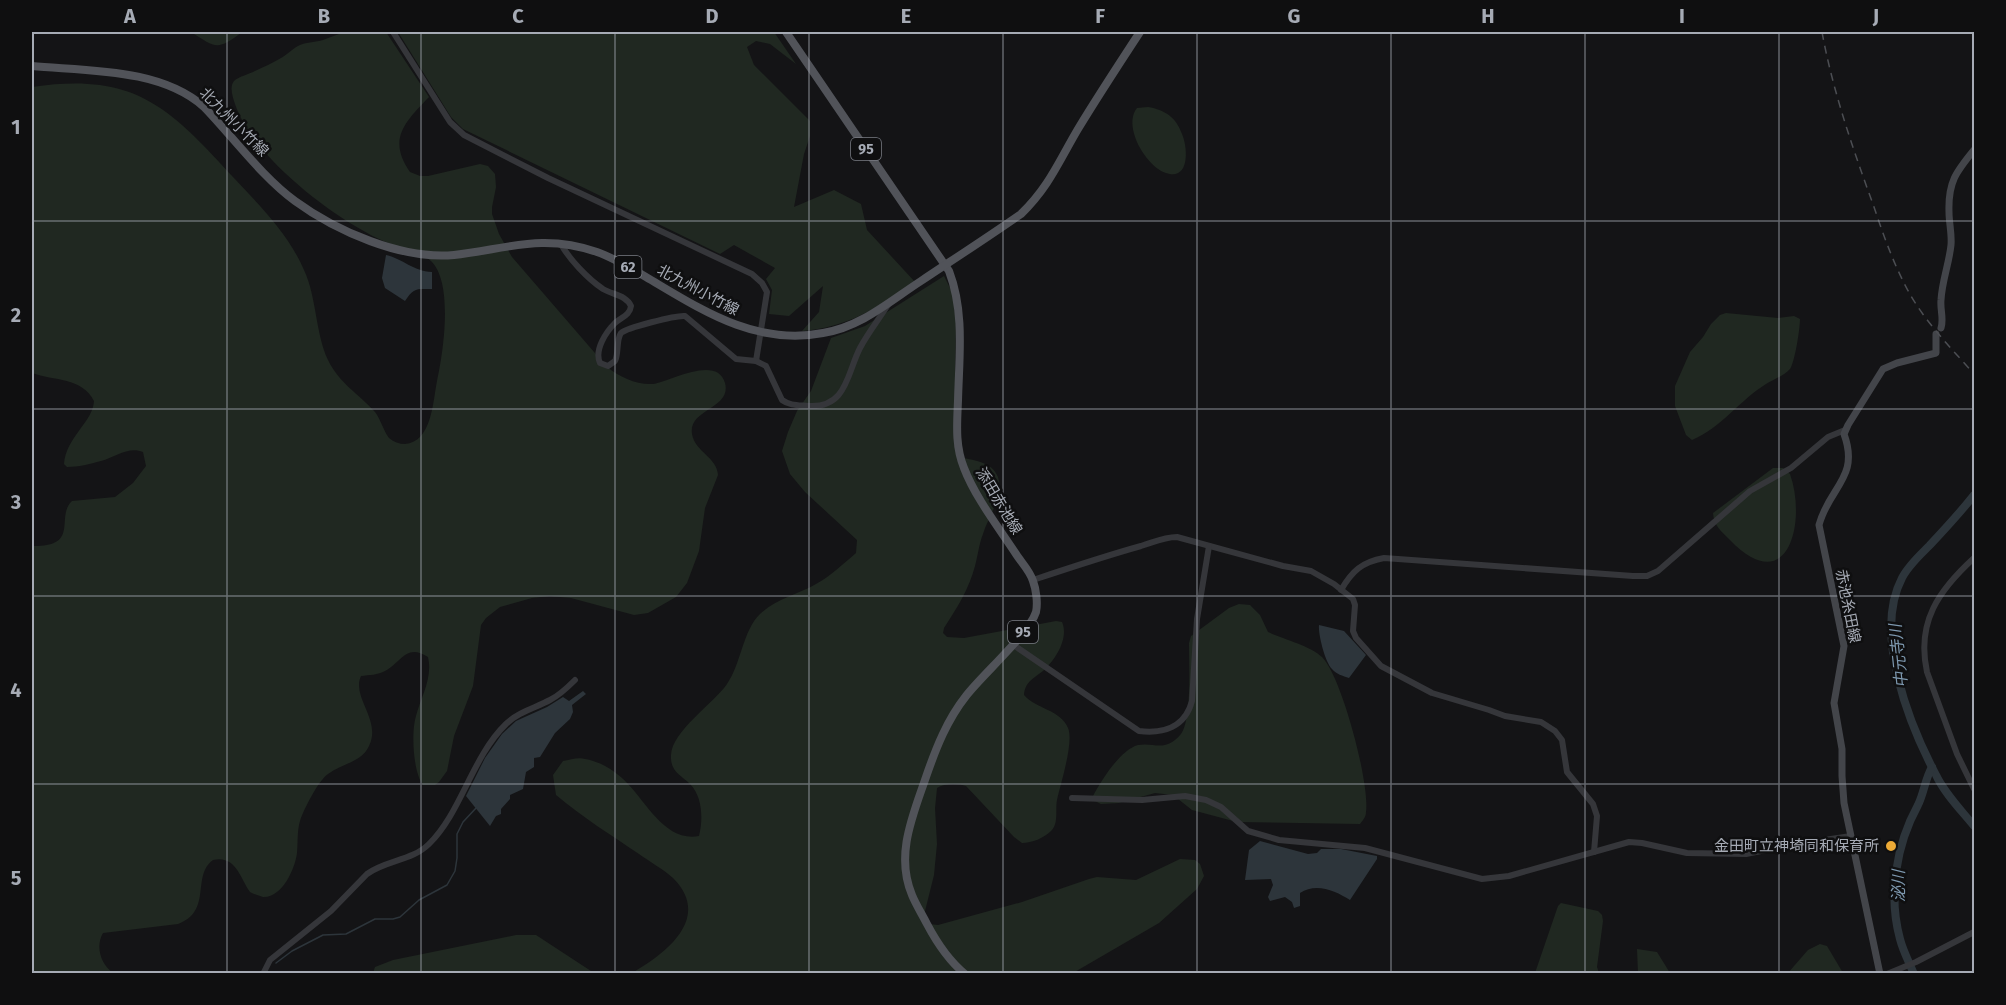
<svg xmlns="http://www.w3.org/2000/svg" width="2006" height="1005" viewBox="0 0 2006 1005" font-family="'Fira Sans','Noto Sans JP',sans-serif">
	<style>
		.green { fill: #202821 }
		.water { fill: #2d353b }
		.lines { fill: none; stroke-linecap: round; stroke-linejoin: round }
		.stream { stroke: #2d353b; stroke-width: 1.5 }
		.river { stroke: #2d353b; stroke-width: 8 }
		.tertiary { stroke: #35363a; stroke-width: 6 }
		.secondary { stroke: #43454a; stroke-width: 7 }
		.primary { stroke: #515359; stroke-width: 8 }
		.rail { stroke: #4c4e53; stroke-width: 1.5; stroke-dasharray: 8 6; stroke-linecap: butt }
		.grid { fill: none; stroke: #a6abb5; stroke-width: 1.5; stroke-opacity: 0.55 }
		.poi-dot { fill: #ecaa36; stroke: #0f0f10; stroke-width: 2 }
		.labels { text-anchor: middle; stroke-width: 5; stroke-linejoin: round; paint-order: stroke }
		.shield { fill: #0f0f10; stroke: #797c84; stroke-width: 1.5 }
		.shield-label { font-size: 14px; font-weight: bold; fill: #a6abb5 }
		.street-label { font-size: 15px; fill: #a6abb5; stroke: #0f0f10 }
		.poi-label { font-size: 15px; fill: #a6abb5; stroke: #0f0f10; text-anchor: end }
		.water-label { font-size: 16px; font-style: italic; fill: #7e99b0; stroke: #0f0f10 }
		.neatline { fill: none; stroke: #a6abb5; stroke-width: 2 }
		.grid-label { font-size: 20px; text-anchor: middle; font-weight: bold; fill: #a6abb5 }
	</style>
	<rect width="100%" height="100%" fill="#141416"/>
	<g class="green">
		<path d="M191,32h51c-25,19 -26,16 -51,0z"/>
		<path d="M345,32h41l43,65c-24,25 -42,42 -19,75l10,4h8l52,-12 8,2 7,8 1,13 -4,20v7l7,20 13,23 95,110c13,10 29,18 46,17 16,-2 64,-30 72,-1 7,26 -37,26 -33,51 3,18 25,23 26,41l-13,33 -6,43 -12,32 -11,14 -28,16 -14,2 -63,-17 -21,-2 -18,2 -32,9 -14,11 -5,7 -8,61 -19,50 -7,35 -8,11 -4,3h-12c-10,-13 -12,-53 -7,-69 5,-19 17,-38 12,-59 -22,-14 -26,5 -43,14 -7,4 -16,4 -24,5 -10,21 21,44 8,70 -7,16 -28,18 -41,28 -10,7 -24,35 -28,47 -3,10 -2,21 -3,32 -2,16 -15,45 -34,44 -4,-1 -9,-3 -13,-5 -10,-14 -14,-37 -37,-32 -22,16 0,51 -35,64l-75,9c-8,14 -2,31 10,40h-81v-427c49,1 23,-29 40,-45l43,-4 18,-14 13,-17 -3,-14c-14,-6 -28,5 -42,9 -11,3 -23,6 -34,6l-3,-3c2,-27 29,-42 30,-63 -12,-24 -40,-20 -62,-28v-286c102,-15 136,19 201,90 27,29 55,56 71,93 13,28 11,62 24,90 11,23 31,34 47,52 6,8 8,18 14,26 5,4 10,6 16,6 27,-2 28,-43 32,-63 6,-27 17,-98 -6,-120 -6,-6 -18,-9 -26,-12 -15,-5 -30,-11 -43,-19 -44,-25 -110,-77 -127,-126 -2,-6 -6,-17 -1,-23 4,-4 15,-7 21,-10 8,-4 18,-8 26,-13 7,-4 12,-10 19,-13 7,-3 16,-3 23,-5 8,-3 15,-6 22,-8z"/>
		<path d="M398,32h376l22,32 -26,-20 -14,-3 -9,6 7,18 56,56v15l-6,18 -10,53 40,-17 27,14 6,26 48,52c-35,25 -69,46 -113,49l17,-19 4,-26 -34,30 -20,-2 3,-24 -6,-11 9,-11 -41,-23 -14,9 -257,-125 -12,-12z"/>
		<path d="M1148,107c17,3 28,10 34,27 6,14 8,47 -16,39 -19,-6 -44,-46 -29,-65z"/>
		<path d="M944,276l9,18 3,27 -2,122 4,14c14,3 34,4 40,20 6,19 -10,40 -15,57 -4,10 -5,21 -8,32 -6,23 -18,42 -31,62l-1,5 4,4 17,1 92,-17 6,1c7,16 -6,37 -18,48 -9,8 -19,11 -20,25 12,14 37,15 44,33 6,14 -7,54 -11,72 -2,10 2,23 -6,31 -7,7 -19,12 -29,12l-8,-6 -48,-51c-8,-3 -22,-3 -29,2l-2,20 2,36 -3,31 -9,36v5l4,8 9,1 84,-23 67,-23 8,-2 39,3 44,-21 15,1 5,4 4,12 -7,13 -38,34 -86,50h-441c33,-19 81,-55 41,-95 -10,-9 -23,-16 -34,-24 -28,-19 -57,-37 -83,-59l-3,-20 10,-14c7,-1 15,-4 22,-2 17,3 32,13 43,25 20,21 38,58 71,52 4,-16 4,-39 -9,-52 -9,-9 -20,-12 -19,-29 1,-24 43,-52 56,-71 14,-20 16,-54 33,-70 17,-16 37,-19 56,-30 15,-8 28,-21 40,-31l1,-13 -52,-48 -15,-18 -8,-23 6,-19 9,-21 14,-20 20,-53 34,-12z"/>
		<path d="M1726,313l52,5 16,-2 6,3c0,9 -5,43 -10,50 -6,7 -16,10 -24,15 -26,16 -45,44 -74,56l-6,-5 -11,-29v-20l15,-34 13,-15 8,-13 9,-9z"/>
		<path d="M1773,468h10l7,6c17,48 -2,126 -60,66 -9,-9 -16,-14 -17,-27z"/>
		<path d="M1239,604l11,1 10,10 8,17c15,7 43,14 54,25 20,20 48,127 44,155 0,5 -3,8 -6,12l-123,-2 -45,-12 -19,-15 -18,-2 -36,10 -18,1 -8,-4v-4c8,-15 27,-46 45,-51 17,-3 27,8 43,-11 11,-14 8,-72 8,-91l2,-7 38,-28z"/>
		<path d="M1561,903l37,8 4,4 1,6 -6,46 2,6h-64l23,-67z"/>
		<path d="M516,935h20l55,36 8,2h-226l2,-6 18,-7z"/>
		<path d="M1820,944l7,2 16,27h-55l20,-23z"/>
		<path d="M1637,949l20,3 13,21h-32z"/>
	</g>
	<g class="water">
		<path d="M386,255c17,4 27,16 46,17v17c-15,0 -18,-2 -27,12l-20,-13 -3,-10z"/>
		<path d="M1319,625l25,6 22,24 -17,23c-6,-2 -13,-4 -17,-9 -7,-7 -14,-35 -13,-44z"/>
		<path d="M583,691l3,3 -14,11 1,7 -3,7 -15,14 -15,24 -6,1v9l-8,5 -3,17 -13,6v4l-9,10v5l-5,2 -6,10 -24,-30 19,-38 17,-24 14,-13 31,-14 16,-10 6,4z"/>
		<path d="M1260,841l48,13 9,-1 4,-4h20l36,7v3l-27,41c-14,-9 -34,-18 -50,-7v13l-6,2 -2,-6 -7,-5 -15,4 -2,-4 5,-12 -2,-6 -26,1 4,-30z"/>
	</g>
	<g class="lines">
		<path class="stream" d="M276,963l16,-12 31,-16 23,-1 29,-15h18l7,-2 19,-17 28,-15 8,-14 2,-13v-24l6,-12 14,-15"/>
		<g class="river">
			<path d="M1974,495c-14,18 -30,35 -45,51 -10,10 -21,20 -27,32 -29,55 7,146 34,197 9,19 25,35 38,51"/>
			<path d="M1914,974c-5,-12 -11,-23 -14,-35 -12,-44 -4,-94 18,-134 6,-12 7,-26 14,-38"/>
		</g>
		<g class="tertiary">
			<path d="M393,32l57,90 14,13 84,43 204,96 10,9 5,9 -11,69"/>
			<path d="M561,244c8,15 27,35 42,45 10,6 23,6 28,17 -1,9 -9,11 -16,17 -9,9 -21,27 -15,40l8,3 7,-5c4,-8 1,-21 6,-28 5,-5 55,-18 64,-17l51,43 20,2 10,5 16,34c8,6 17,5 27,6 38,2 38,-33 51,-58 8,-15 19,-29 28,-43"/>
			<path d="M1974,558c-35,32 -58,64 -47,114l30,82 17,35"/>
			<path d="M1033,580c36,-12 72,-24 108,-34 13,-4 23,-9 36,-9l106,29 28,5 23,13 19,15 2,6 -2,26 3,7 25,28 51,27 57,17 16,6 36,6 14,9 7,9 5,32 26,32 4,12 -3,36"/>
			<path d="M1341,590c11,-19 21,-28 43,-32l249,18h14l11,-5 92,-80 41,-23 37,-31 17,-7"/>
			<path d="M1012,644l127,87c25,3 46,-4 53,-30l5,-82 12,-73"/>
			<path d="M1072,798l70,2 43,-4 21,4 15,7 27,24 31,9 86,8 117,31 27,-3 120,-34 13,1 45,10 59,1 45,-9 60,-9"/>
			<path d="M263,974l7,-14 61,-49 36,-37c19,-14 45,-13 62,-30 32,-31 43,-87 77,-120 12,-12 29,-16 44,-24 10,-5 17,-12 25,-20"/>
			<path d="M1887,974l29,-12 58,-30"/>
		</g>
		<g class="secondary">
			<path d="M1941,328c3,-9 -1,-18 0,-28 1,-19 8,-36 10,-55 1,-11 -2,-22 -2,-33 -1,-30 7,-40 25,-62"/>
			<path d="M1880,974l-36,-171 -2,-27v-27l-8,-46 10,-57 -25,-121c10,-38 41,-47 25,-91l4,-9 35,-56 14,-6 39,-10v-19"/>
		</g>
		<g class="primary">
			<path d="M786,32l163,239c16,42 10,86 9,130 -1,23 -3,45 6,67 11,29 35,60 52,86 5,8 14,17 17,27 3,8 5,22 3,31 -7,22 -54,63 -70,84 -19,24 -30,52 -40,81 -13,38 -31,78 -14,118 4,10 10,19 15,29 10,19 21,36 38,50"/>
			<path d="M32,66c54,5 129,2 172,41 28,29 59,71 91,94 41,30 107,59 159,54 53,-6 88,-22 143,-3 17,6 33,16 49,25 56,33 109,69 177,56 38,-6 67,-32 98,-52 33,-22 67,-44 100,-67 28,-27 38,-53 57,-85 20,-33 41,-65 62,-97"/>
		</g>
		<path class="rail" d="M1822,32c11,60 31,117 52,175 10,30 21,61 37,89 17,29 41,53 63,78"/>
	</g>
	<path class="grid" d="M227,32v942M421,32v942M615,32v942M809,32v942M1003,32v942M1197,32v942M1391,32v942M1585,32v942M1779,32v942M32,221h1942M32,409h1942M32,596h1942M32,784h1942"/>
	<circle class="poi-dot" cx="1891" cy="846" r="6"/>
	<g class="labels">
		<g class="shield">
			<rect x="851" y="138" width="30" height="22" rx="4.5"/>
			<rect x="614.5" y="256" width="27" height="22" rx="4.5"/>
			<rect x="1008" y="621" width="30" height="22" rx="4.5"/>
		</g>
		<g class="shield-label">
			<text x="866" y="154">95</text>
			<text x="628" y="272">62</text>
			<text x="1023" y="637">95</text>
		</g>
		<g class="street-label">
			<text transform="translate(234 122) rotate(45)" y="5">北九州小竹線</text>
			<text transform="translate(698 290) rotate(28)" y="5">北九州小竹線</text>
			<text transform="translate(999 501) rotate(59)" y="5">添田赤池線</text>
			<text transform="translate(1848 606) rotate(79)" y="5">赤池糸田線</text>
		</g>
		<g class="poi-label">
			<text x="1879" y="851">金田町立神埼同和保育所</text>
		</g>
		<g class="water-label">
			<text transform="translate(1898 656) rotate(-96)" y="6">中元寺川</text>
			<text transform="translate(1898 886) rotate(-90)" y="6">泌川</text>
		</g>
	</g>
	<rect width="2006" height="1005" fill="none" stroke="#0f0f10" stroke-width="66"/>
	<rect x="33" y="33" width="1940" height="939" class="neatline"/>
	<g class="grid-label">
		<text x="130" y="23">A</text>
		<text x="324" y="23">B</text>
		<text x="518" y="23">C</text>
		<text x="712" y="23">D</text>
		<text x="906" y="23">E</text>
		<text x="1100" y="23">F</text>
		<text x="1294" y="23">G</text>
		<text x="1488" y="23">H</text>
		<text x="1682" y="23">I</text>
		<text x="1876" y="23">J</text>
		<text x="16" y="134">1</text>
		<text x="16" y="322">2</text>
		<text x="16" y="509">3</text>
		<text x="16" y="697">4</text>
		<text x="16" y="885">5</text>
	</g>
</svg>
